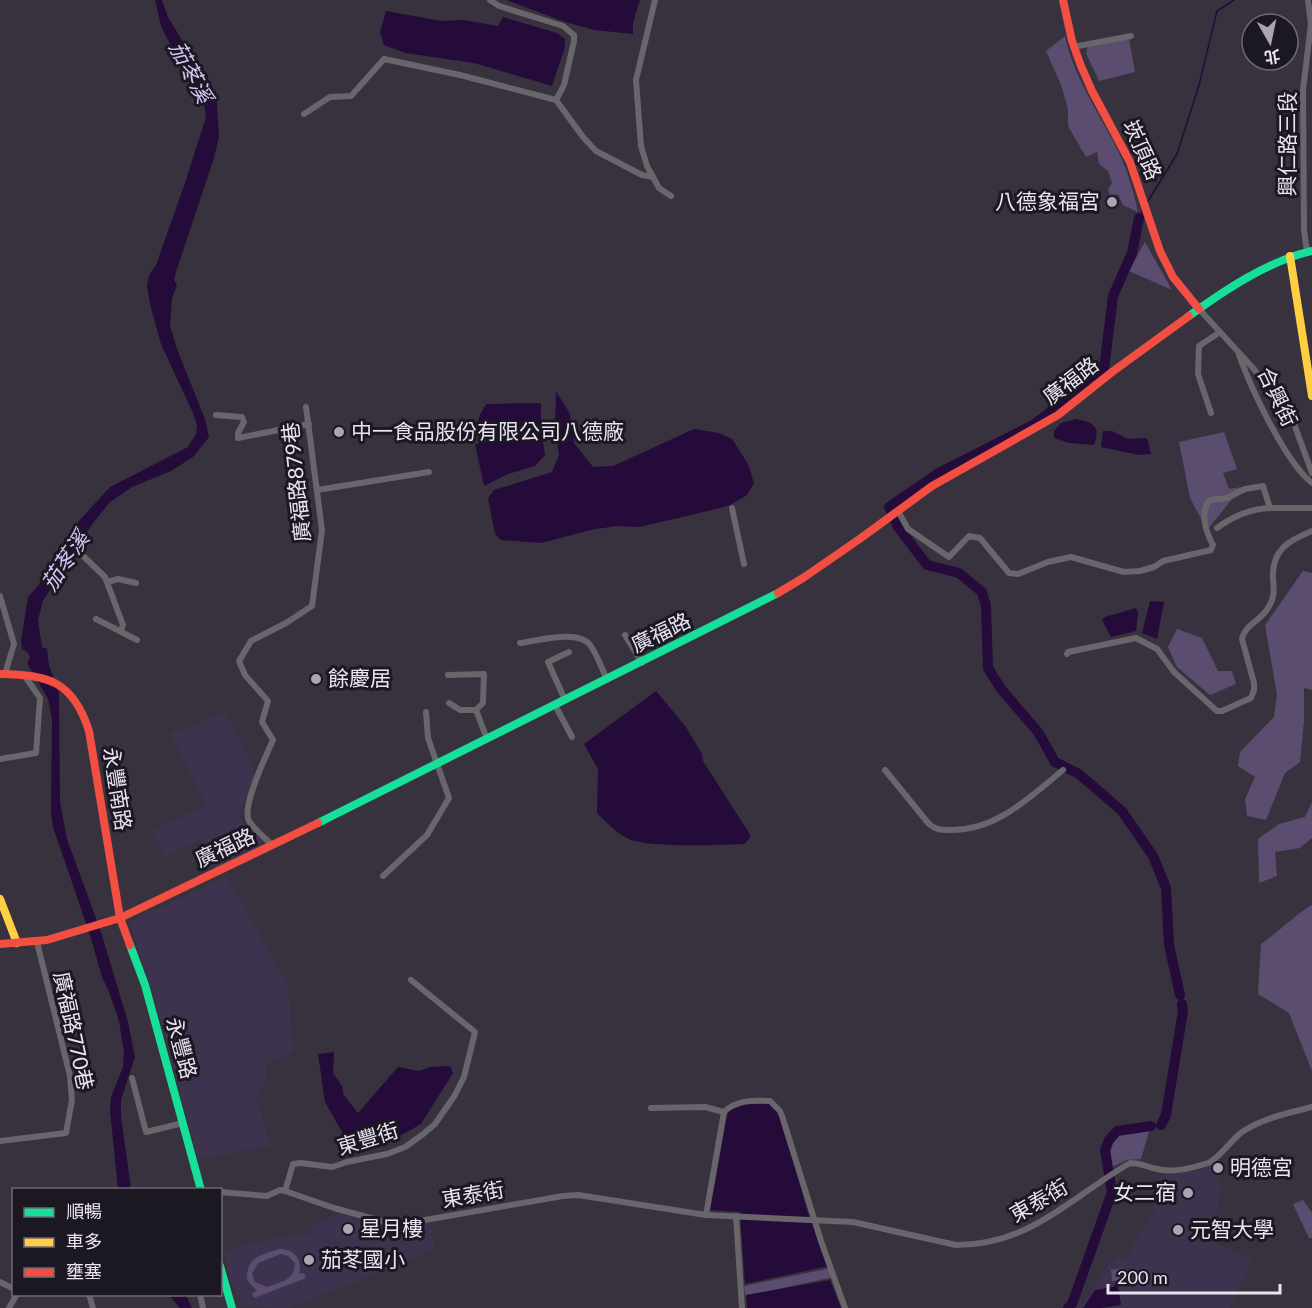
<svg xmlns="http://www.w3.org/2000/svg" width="1312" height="1308" viewBox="0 0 1312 1308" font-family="Lato,'Noto Sans TC',sans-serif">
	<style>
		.built { fill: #3e334e }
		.green { fill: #5b4d70; fill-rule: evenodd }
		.water { fill: #240b3a }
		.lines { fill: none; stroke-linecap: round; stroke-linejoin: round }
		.stream { stroke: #240b3a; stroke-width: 1.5 }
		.river { stroke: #240b3a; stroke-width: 10 }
		.street { stroke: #68656b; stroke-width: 6 }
		.fast { stroke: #16e098; stroke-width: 8 }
		.slow { stroke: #ffcf43; stroke-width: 8 }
		.jam { stroke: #f24e42; stroke-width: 8 }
		.poi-dot { fill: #aba5b3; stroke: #1c1822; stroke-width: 2 }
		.labels { text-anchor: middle; stroke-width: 6; stroke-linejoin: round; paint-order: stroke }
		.street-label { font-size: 21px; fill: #e9e3f2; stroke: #1c1822 }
		.poi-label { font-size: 21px; fill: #e9e3f2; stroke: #1c1822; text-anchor: start }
		.water-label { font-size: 22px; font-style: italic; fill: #d8c4f6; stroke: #1c1822 }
	</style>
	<rect width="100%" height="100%" fill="#38323f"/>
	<g class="built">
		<path d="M226,713l30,59 -15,35 -1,11 2,4 23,22 -51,25 -14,-29 -35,16 -12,-26 53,-25 -35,-72z"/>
		<path d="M227,877l61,108 5,66 -27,13 -1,19 -9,13 14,50 -72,13 -43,-160 -25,-74 2,-5z"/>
		<path d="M1213,1164l8,20 -8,57 39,19 -22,48h-152l6,-5 23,-36 10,-11 8,3 28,-46 8,-39 25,-2z"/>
		<path d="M342,1212l53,15 35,-6 5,27 -41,19 -106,41 -44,-1 -13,-25 -7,-29 30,-10 45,-10 3,4 12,-4 -2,-8z"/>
	</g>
	<g class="green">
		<path d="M1065,36c8,38 30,71 48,105 12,22 20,47 25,71l-15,-7 -5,-11 -8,1 -2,-6 4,-6 -4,-12 -9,-7 -2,-12 -11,5 -18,-31v-17l-7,-24 -15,-34z"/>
		<path d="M1129,39l6,33 -36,9 -13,-28 2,-6z"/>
		<path d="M1145,242l27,48 -43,-19z"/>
		<path d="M1224,432l13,37 -14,4 6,16 13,-2 -35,43 -17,-32 -11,-56z"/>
		<path d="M1303,571l9,2v117l-8,-2v33l-4,41 -15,11 -19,47 -19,-4 -2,-17 10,-22 -17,-11 2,-14 34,-35 3,-22 -12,-70z"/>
		<path d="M1177,629l25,9 16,33h14l4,13 -26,11 -33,-28 -9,-20z"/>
		<path d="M1312,802v36l-12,10 -25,4 2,24 -18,7 -1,-44 21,-15 26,-7z"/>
		<path d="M1312,905v166l-23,-58 -31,-19 3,-50c19,-13 32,-28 51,-39z"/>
		<path d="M1151,1125l-10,34 -14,1 -17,8 1,-30 22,-10z"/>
		<path d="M1303,1200l9,13v25h-3l-16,-34z"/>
		<path d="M279,1249c15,0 24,10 20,25l5,-1 2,5 -52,20 -2,-5 5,-2 -10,-11c0,-24 12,-24 32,-31zM281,1254l7,2 7,7c0,17 -14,19 -28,24l-12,-5 -3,-8 6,-11z"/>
		<path d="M831,1268l3,9 -89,19 -1,-10z"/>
		<path d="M1123,1268l2,11 -13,2 -1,-11z"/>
	</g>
	<g class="water">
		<path d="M155,0h7l6,17 44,73 5,14 1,17 1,16 -5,21 -38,114 -2,8 3,5 -5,13 -2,28 7,23 28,70 4,18 -16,20 -22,14 -39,16 -22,15 -17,21 -50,78 -5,19 4,27 5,2 2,16 10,28 1,109 7,37 34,93 27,90 7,35 -14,43v16l10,73h-13l-8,-78 1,-14 12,-30 1,-14 -5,-32 -10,-29 -7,-15 -12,-42 -37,-108 -2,-15 1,-93 -4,-20 -21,-36 3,-5 -2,-5 -6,-4 -1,-8 7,-44 10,-11 40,-64 32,-35 78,-40 8,-13 1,-9 -5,-14 -31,-67 -10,-36 -4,-21 2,-12 7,-10 29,-82 21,-66 -2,-12 -5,-14 -29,-47 -9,-18z"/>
		<path d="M506,0h134l-7,23v11l-39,-4 -29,-8z"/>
		<path d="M386,11l56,10 22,-1 34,6 5,-9 54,16 8,6v8l-13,39 -78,-23 -69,-10 -21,-8 -4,-13z"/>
		<path d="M556,391l14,23 4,29 19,24 20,-1 81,-37 25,4 13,6 16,25 6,19 -7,12 -17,10 -14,4 -76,18 -23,-1 -27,4 -48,13 -41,-3 -6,-6 -7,-36 6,-8 58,-18 7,-17 -4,-28z"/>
		<path d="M541,403v26l4,26 -10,11 -27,8 -24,12 -9,-42 40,-9 -1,-6 -39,3 5,-17 6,-11z"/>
		<path d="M1076,419c17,3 25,7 18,26l-25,-2 -15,-5v-7l7,-8z"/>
		<path d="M1103,431h9l16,8 19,-1 4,16 -12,1 -38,-8z"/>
		<path d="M1150,601l14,1 -7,37 -15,-6z"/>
		<path d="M1136,608l2,5 -2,18 -25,6 -9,-17 3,-3z"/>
		<path d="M656,691l30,36 16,27 1,7 48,75 -6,8c-24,1 -96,4 -116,-5 -12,-5 -23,-17 -32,-26l1,-44 -14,-25z"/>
		<path d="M334,1052l-1,21 9,13 1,8 15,19 40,-46 21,4 11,-4 20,-1 3,7 -32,51 -39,22 -31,2 -26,-46 -7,-48z"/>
		<path d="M767,1101l11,7 30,105 21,53 -84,18 -5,-72 -30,-2 18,-99 13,-7z"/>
		<path d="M830,1280l11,28h-94l-1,-13z"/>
		<path d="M1118,1286l3,19 -19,3h-19l12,-18z"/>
		<path d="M169,1295h17l6,13h-12z"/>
	</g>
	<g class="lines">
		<g class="stream">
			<path d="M1148,201l29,-47 22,-69 18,-74 17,-11"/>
			<path d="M1139,218l4,-7"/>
		</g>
		<g class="river">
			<path d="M1139,218l-7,35 -19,43 -9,73 -69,55 -98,50 -48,33 9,20 29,38 32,8 23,19 4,14 2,62 13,21 37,43 17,30 24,12 43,37 31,45 13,32 3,57 11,50"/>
			<path d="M1161,1125l5,-10 17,-104 -1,-7"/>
			<path d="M1068,1308l4,-4 40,-112 -7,-42 4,-10 8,-9 34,-5"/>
		</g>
		<g class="street">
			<path d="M490,0l9,6 64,20 11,9v6l-10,44 -8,15"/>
			<path d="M655,0l-19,80 3,40 2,26 6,20 12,22 12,8"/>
			<path d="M1073,47l58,-11"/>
			<path d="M304,114l26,-17 21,-1 33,-37 76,16 96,25 27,37 13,14 46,24 11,2"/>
			<path d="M1307,252l-3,-22 -1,-140 8,-66 -3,-24"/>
			<path d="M1199,309l54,59 33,43 7,10 19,52"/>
			<path d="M1239,355c12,33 46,107 73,128"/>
			<path d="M1211,413l-13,-39 1,-28 21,-14"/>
			<path d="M216,415l26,2 2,5 -6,11v5l71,-14"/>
			<path d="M317,490l112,-18"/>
			<path d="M732,508l12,56"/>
			<path d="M898,511l10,18 41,28 20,-21 11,2 29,35 9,1 30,-12 23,-5 53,15 16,-1 14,-4 9,-6 48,-11 2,-5c-7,-13 -14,-33 -3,-45l17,-2 18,-9 18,-3 7,22h42"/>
			<path d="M1217,528c16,-12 34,-19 53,-20"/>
			<path d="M80,553l25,24 18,48 -2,6"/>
			<path d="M107,582l11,-3 18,4"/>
			<path d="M0,596l14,48 -9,30"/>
			<path d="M96,619l41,21"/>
			<path d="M625,635l17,28"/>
			<path d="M520,643c18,-2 58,-14 70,2 7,9 12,24 17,35"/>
			<path d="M1067,654l1,-2 68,-14 21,11 17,23 43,39h5l29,-13 3,-8v-7l-12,-44c3,-15 19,-18 26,-31 7,-10 6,-20 5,-31 -1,-28 17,-37 39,-46"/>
			<path d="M448,675l36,-1 -1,29 -7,7"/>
			<path d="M565,700l-17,-38 21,-10"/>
			<path d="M449,703l11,7h16"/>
			<path d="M555,705l17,32"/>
			<path d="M476,710l11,29"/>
			<path d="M0,759l36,-6 4,-55 -16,-23"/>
			<path d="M885,770l44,54c7,6 12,6 21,6 46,1 80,-33 113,-60"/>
			<path d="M272,845c-7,-7 -17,-15 -23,-24 -8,-14 17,-65 24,-81l-11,-18 6,-21 -23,-26 -6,-14 12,-20 35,-18 26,-17 10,-76 -16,-123"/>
			<path d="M383,876l44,-41 22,-37 -21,-60 -2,-26"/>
			<path d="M132,1078l14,54 37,-9"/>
			<path d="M651,1108l54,-1 19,5"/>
			<path d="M0,1141l66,-8 6,-33 -2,-24 -33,-134"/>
			<path d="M285,1191l8,-27 8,-1 31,4 15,-5 40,-8 18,-7 17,-12 13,-11 20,-29 9,-18 11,-45 -64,-52"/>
			<path d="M220,1192l47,4 13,-6 5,1 49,17 62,17 167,-29 15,-1 128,20 147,7 103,23c75,0 115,-48 174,-82 11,0 17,4 27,6 17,4 35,-1 51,-6 11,-4 23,-23 34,-31 21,-14 46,-19 70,-25"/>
			<path d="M706,1215l18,-103c12,-12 30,-12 46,-11l10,10 2,5 39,125 24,67"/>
			<path d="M736,1216l6,92"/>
			<path d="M0,1282l14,7"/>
			<path d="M89,1294l4,14"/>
			<path d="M200,1294l3,14"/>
			<path d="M9,1308l8,-14"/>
		</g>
		<g class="fast">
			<path d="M1189,316c36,-26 79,-55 123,-65"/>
			<path d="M318,823l460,-230"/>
			<path d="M130,945l15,40 56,205"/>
			<path d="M220,1266l12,42"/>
		</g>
		<g class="slow">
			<path d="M1290,256l22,140"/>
			<path d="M0,899l17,44"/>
		</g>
		<g class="jam">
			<path d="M1063,0l9,41 9,25 11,25 38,71 30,89 13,26 26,32"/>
			<path d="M778,593l25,-15 58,-40 71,-52 126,-71 54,-43 77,-56"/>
			<path d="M0,674c49,1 73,7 89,57l31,187 10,27"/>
			<path d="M0,944l47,-4 73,-22 198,-95"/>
		</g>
	</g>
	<g class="poi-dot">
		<circle cx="1112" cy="202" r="6"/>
		<circle cx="339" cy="432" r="6"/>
		<circle cx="316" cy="679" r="6"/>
		<circle cx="1218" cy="1168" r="6"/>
		<circle cx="1188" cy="1193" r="6"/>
		<circle cx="348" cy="1229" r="6"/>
		<circle cx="1178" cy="1230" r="6"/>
		<circle cx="309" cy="1260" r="6"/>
	</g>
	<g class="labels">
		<g class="street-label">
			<text transform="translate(1288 144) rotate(-90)" y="7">興仁路三段</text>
			<text transform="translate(1142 150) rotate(66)" y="7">崁頂路</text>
			<text transform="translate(1071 381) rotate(-37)" y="7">廣福路</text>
			<text transform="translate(1277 397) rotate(64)" y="7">合興街</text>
			<text transform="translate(297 482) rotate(-96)" y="7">廣福路879巷</text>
			<text transform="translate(661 633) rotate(-26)" y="7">廣福路</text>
			<text transform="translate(117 789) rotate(81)" y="7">永豐南路</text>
			<text transform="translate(225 848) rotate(-25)" y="7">廣福路</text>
			<text transform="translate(73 1031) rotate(78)" y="7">廣福路770巷</text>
			<text transform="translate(181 1048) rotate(75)" y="7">永豐路</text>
			<text transform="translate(368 1139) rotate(-17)" y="7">東豐街</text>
			<text transform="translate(473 1195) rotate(-10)" y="7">東泰街</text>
			<text transform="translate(1039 1201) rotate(-30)" y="7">東泰街</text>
		</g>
		<g class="poi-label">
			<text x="1100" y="209" text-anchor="end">八德象福宮</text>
			<text x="351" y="439">中一食品股份有限公司八德廠</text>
			<text x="328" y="686">餘慶居</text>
			<text x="1230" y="1175">明德宮</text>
			<text x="1176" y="1200" text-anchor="end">女二宿</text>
			<text x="360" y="1236">星月樓</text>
			<text x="1190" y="1237">元智大學</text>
			<text x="321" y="1267">茄苳國小</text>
		</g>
		<g class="water-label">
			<text transform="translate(191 72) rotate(62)" y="8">茄苳溪</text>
			<text transform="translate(65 561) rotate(-56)" y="8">茄苳溪</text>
		</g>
	</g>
	<rect x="12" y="1188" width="210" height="108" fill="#1c1822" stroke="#6e6975" stroke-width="1.5"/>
	<rect x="24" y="1208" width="30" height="9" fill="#16e098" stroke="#6e6975" stroke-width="1.5"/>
	<text x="66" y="1218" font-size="18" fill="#e9e3f2">順暢</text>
	<rect x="24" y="1238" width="30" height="9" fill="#ffcf43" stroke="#6e6975" stroke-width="1.5"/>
	<text x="66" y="1248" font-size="18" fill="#e9e3f2">車多</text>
	<rect x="24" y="1268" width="30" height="9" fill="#f24e42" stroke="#6e6975" stroke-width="1.5"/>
	<text x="66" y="1278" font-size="18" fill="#e9e3f2">壅塞</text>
	<g transform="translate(1270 42) rotate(171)"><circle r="28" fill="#1c1822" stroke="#6e6975" stroke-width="1.5"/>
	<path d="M0-4.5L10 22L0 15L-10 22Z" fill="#aba5b3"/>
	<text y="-9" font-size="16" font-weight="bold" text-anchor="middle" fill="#e9e3f2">北</text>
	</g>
	<path d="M1108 1284v9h172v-9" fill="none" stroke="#e9e3f2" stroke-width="3"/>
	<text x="1117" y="1284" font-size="18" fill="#e9e3f2" stroke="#1c1822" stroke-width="4.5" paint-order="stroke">200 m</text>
</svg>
